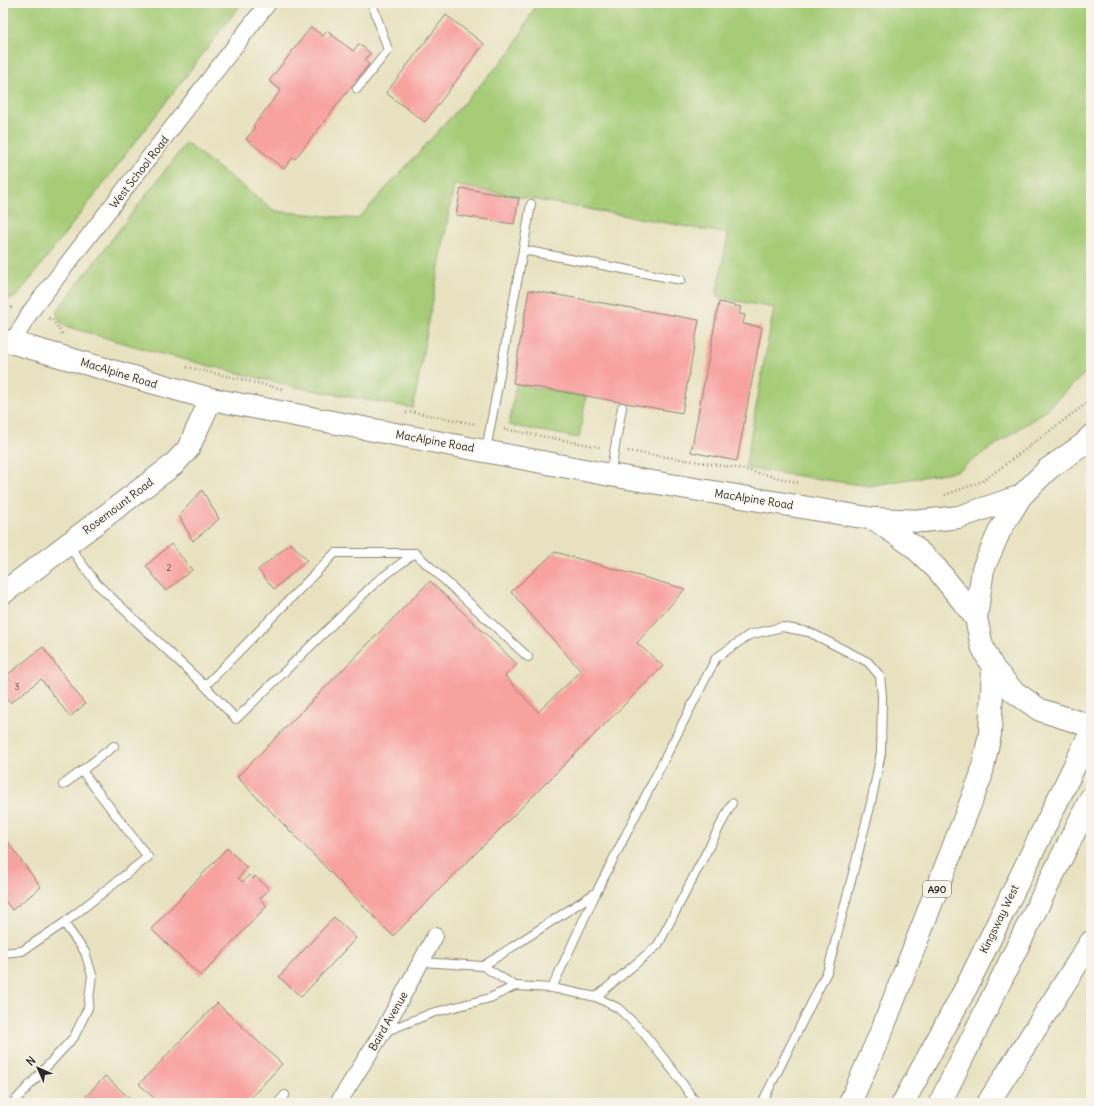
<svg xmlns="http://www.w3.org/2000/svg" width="1094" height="1106" viewBox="0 0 1094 1106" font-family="Delius,sans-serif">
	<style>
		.green { fill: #a6cc77; stroke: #687c51 }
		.building { fill: #f8a2a0 }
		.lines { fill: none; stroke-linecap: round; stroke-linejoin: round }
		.lane-casing { stroke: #8a8676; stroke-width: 10 }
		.street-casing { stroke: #8a8676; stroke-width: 18 }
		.secondary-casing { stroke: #8a8676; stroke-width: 24 }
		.highway-casing { stroke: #8a8676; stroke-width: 24 }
		.path { stroke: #8a8676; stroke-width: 2.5; stroke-dasharray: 1 3; stroke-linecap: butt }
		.lane { stroke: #fff; stroke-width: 8 }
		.street { stroke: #fff; stroke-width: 16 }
		.secondary { stroke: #fff; stroke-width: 22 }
		.highway { stroke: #fff; stroke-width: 22 }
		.labels { text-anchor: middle; stroke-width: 3; stroke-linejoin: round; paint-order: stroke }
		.number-label { font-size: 9px; fill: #5e4948 }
		.shield { fill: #f7f3e8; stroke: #686764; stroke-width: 1 }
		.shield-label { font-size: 10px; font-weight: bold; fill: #2b2b2b }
		.street-label { font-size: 11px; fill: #2b2b2b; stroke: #f7f3e8 }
	</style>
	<rect width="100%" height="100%" fill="#f7f3e8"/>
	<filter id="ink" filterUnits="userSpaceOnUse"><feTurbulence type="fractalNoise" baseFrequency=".025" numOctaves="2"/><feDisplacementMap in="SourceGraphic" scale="8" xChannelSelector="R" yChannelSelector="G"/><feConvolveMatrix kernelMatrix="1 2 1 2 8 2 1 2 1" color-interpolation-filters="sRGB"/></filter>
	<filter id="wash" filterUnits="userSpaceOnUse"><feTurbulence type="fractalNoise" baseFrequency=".012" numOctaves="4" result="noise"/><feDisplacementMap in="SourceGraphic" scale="16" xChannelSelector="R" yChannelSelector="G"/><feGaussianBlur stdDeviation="0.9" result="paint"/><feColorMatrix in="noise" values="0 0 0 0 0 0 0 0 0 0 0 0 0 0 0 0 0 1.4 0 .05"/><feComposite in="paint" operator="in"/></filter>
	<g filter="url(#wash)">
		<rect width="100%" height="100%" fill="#e8e2c0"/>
		<g class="green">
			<path d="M3,3h239l-225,293 -14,5z"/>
			<path d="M537,3h554v365l-50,46 -84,57 -88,15 -124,-18 29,-160 -58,-11 12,-63 -274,-49 -41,223 -118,-21 -141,-35 -92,-27 -6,-13 130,-169 89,68 83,8 154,-169z"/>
			<path d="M516,384l70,12 -7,42 -70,-13z"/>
		</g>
		<g id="blocks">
			<g class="building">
				<path d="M514,3h16l-1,3z"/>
				<path d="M446,15l38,29 -59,78 -39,-29z"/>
				<path d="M311,27l12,9 4,-5 26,20 4,-5 4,-1 9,8 -5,7 4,4 -74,95 -2,-2 -9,12 -38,-30 9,-11 -2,-2 28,-36 -12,-9z"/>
				<path d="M461,188l58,10 -5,26 -58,-9z"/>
				<path d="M529,290l170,30 -17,93 -169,-30z"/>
				<path d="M719,302l22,5 -2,7 6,1 -2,9 19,3 -25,134 -46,-9z"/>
				<path d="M202,490l17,29 -26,22 -14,-25z"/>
				<path d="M291,543l16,17 -33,29 -16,-19z"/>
				<path d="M171,544l21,26 -26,21 -20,-25z"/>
				<path d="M555,552l130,37 -48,54 26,23 -270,270 -156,-159 193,-196 87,83 -12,12 33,36 43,-41 -70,-79z"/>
				<path d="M43,647l42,57 -15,13 -29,-38 -31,24 -7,-8v-17z"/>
				<path d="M3,836l38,51 -29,23 -9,-12z"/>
				<path d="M227,848l20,20 -9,10 5,4 6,-7 4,4 2,-3 14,13 -9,10 7,7 -66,70 -50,-47z"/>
				<path d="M334,917l22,21 -55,59 -22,-20z"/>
				<path d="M217,1003l65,61 -36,39h-87l-20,-19z"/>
				<path d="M105,1076l30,27h-55z"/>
			</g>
		</g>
	</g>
	<g filter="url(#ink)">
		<use href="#blocks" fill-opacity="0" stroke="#8a8676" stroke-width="1"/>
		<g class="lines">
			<defs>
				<g id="lane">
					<path d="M357,89l31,-39 -16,-47"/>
					<path d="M523,250l8,-46"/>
					<path d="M486,450l37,-200 158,30"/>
					<path d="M610,475l12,-68"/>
					<path d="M68,545l29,39 108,102 31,33 140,-137 39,-29 113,104"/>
					<path d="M205,686l130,-133h80"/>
					<path d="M63,785l51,-39"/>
					<path d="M3,953l19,-2 42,-28 84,-66 -66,-86"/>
					<path d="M422,962l61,4 32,20"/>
					<path d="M483,966l112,-73"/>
					<path d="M552,988l44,-95 120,-235 33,-23 33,-8 27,5 59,30 12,14 2,20 -1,57 -10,50 -43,167 -66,133"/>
					<path d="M596,997l62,-52 74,-142"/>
					<path d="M384,1032l48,-19 58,-15 25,-12 37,2 44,9 22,11 24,23 33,42 21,30"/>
					<path d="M13,1103l61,-66 14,-29 4,-33 -7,-23 -21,-29"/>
					<path d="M278,1103l7,-8"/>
				</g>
				<g id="street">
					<path d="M12,343l19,-32 237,-308"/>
					<path d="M338,1103l44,-70 53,-97"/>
				</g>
				<g id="secondary">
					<path d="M3,340l208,59 399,76 264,44 49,2 36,-4 62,-21"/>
					<path d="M1091,442l-7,2 -36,25 -27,27 -21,34 -17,39 -7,49 6,28 11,22 20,23 27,19 51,16"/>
					<path d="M874,519l39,27 24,23 39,49"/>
					<path d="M3,593l170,-128 15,-16 23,-50"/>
				</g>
				<g id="highway">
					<path d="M1084,444l7,-8"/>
					<path d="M850,1103l32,-73 99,-254 9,-42 3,-66"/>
					<path d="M903,1103l64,-117 124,-254"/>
					<path d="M940,1103l151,-305"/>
					<path d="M988,1103l103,-161"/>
				</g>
			</defs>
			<use href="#lane" class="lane-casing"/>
			<use href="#street" class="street-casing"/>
			<use href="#secondary" class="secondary-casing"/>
			<use href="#highway" class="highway-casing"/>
			<g class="path">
				<path d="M3,308l3,-1 6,1"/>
				<path d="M49,318l3,1 10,15"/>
				<path d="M187,367l96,22"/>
				<path d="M406,413l6,-1 64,12"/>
				<path d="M504,429l96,18"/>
				<path d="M628,451l110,17 62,15"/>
				<path d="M945,495l38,-14 108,-81"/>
			</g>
			<use href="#lane" class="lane"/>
			<use href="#street" class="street"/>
			<use href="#secondary" class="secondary"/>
			<use href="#highway" class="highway"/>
		</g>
	</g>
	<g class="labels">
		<g class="number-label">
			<text x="169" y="571">2</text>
			<text x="17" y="690">3</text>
		</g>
		<rect class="shield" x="923" y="881" width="28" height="16" rx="3"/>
		<g class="shield-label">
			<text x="937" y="893">A90</text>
		</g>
		<g class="street-label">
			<text transform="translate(139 172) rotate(-52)" y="4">West School Road</text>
			<text transform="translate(119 373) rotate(17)" y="4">MacAlpine Road</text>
			<text transform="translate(435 441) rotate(10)" y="4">MacAlpine Road</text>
			<text transform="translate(754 499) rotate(9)" y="4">MacAlpine Road</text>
			<text transform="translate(118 506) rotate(-37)" y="4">Rosemount Road</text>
			<text transform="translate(999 919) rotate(-64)" y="4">Kingsway West</text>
			<text transform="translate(388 1021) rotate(-60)" y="4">Baird Avenue</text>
		</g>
	</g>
	<rect width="1094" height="1106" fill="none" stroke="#f7f3e8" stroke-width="16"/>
	<g transform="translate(38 1068) rotate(315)" stroke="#f7f3e8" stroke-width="3" paint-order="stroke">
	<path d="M0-3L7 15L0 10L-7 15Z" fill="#2b2b2b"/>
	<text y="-6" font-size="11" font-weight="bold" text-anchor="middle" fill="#2b2b2b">N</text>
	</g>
</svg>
